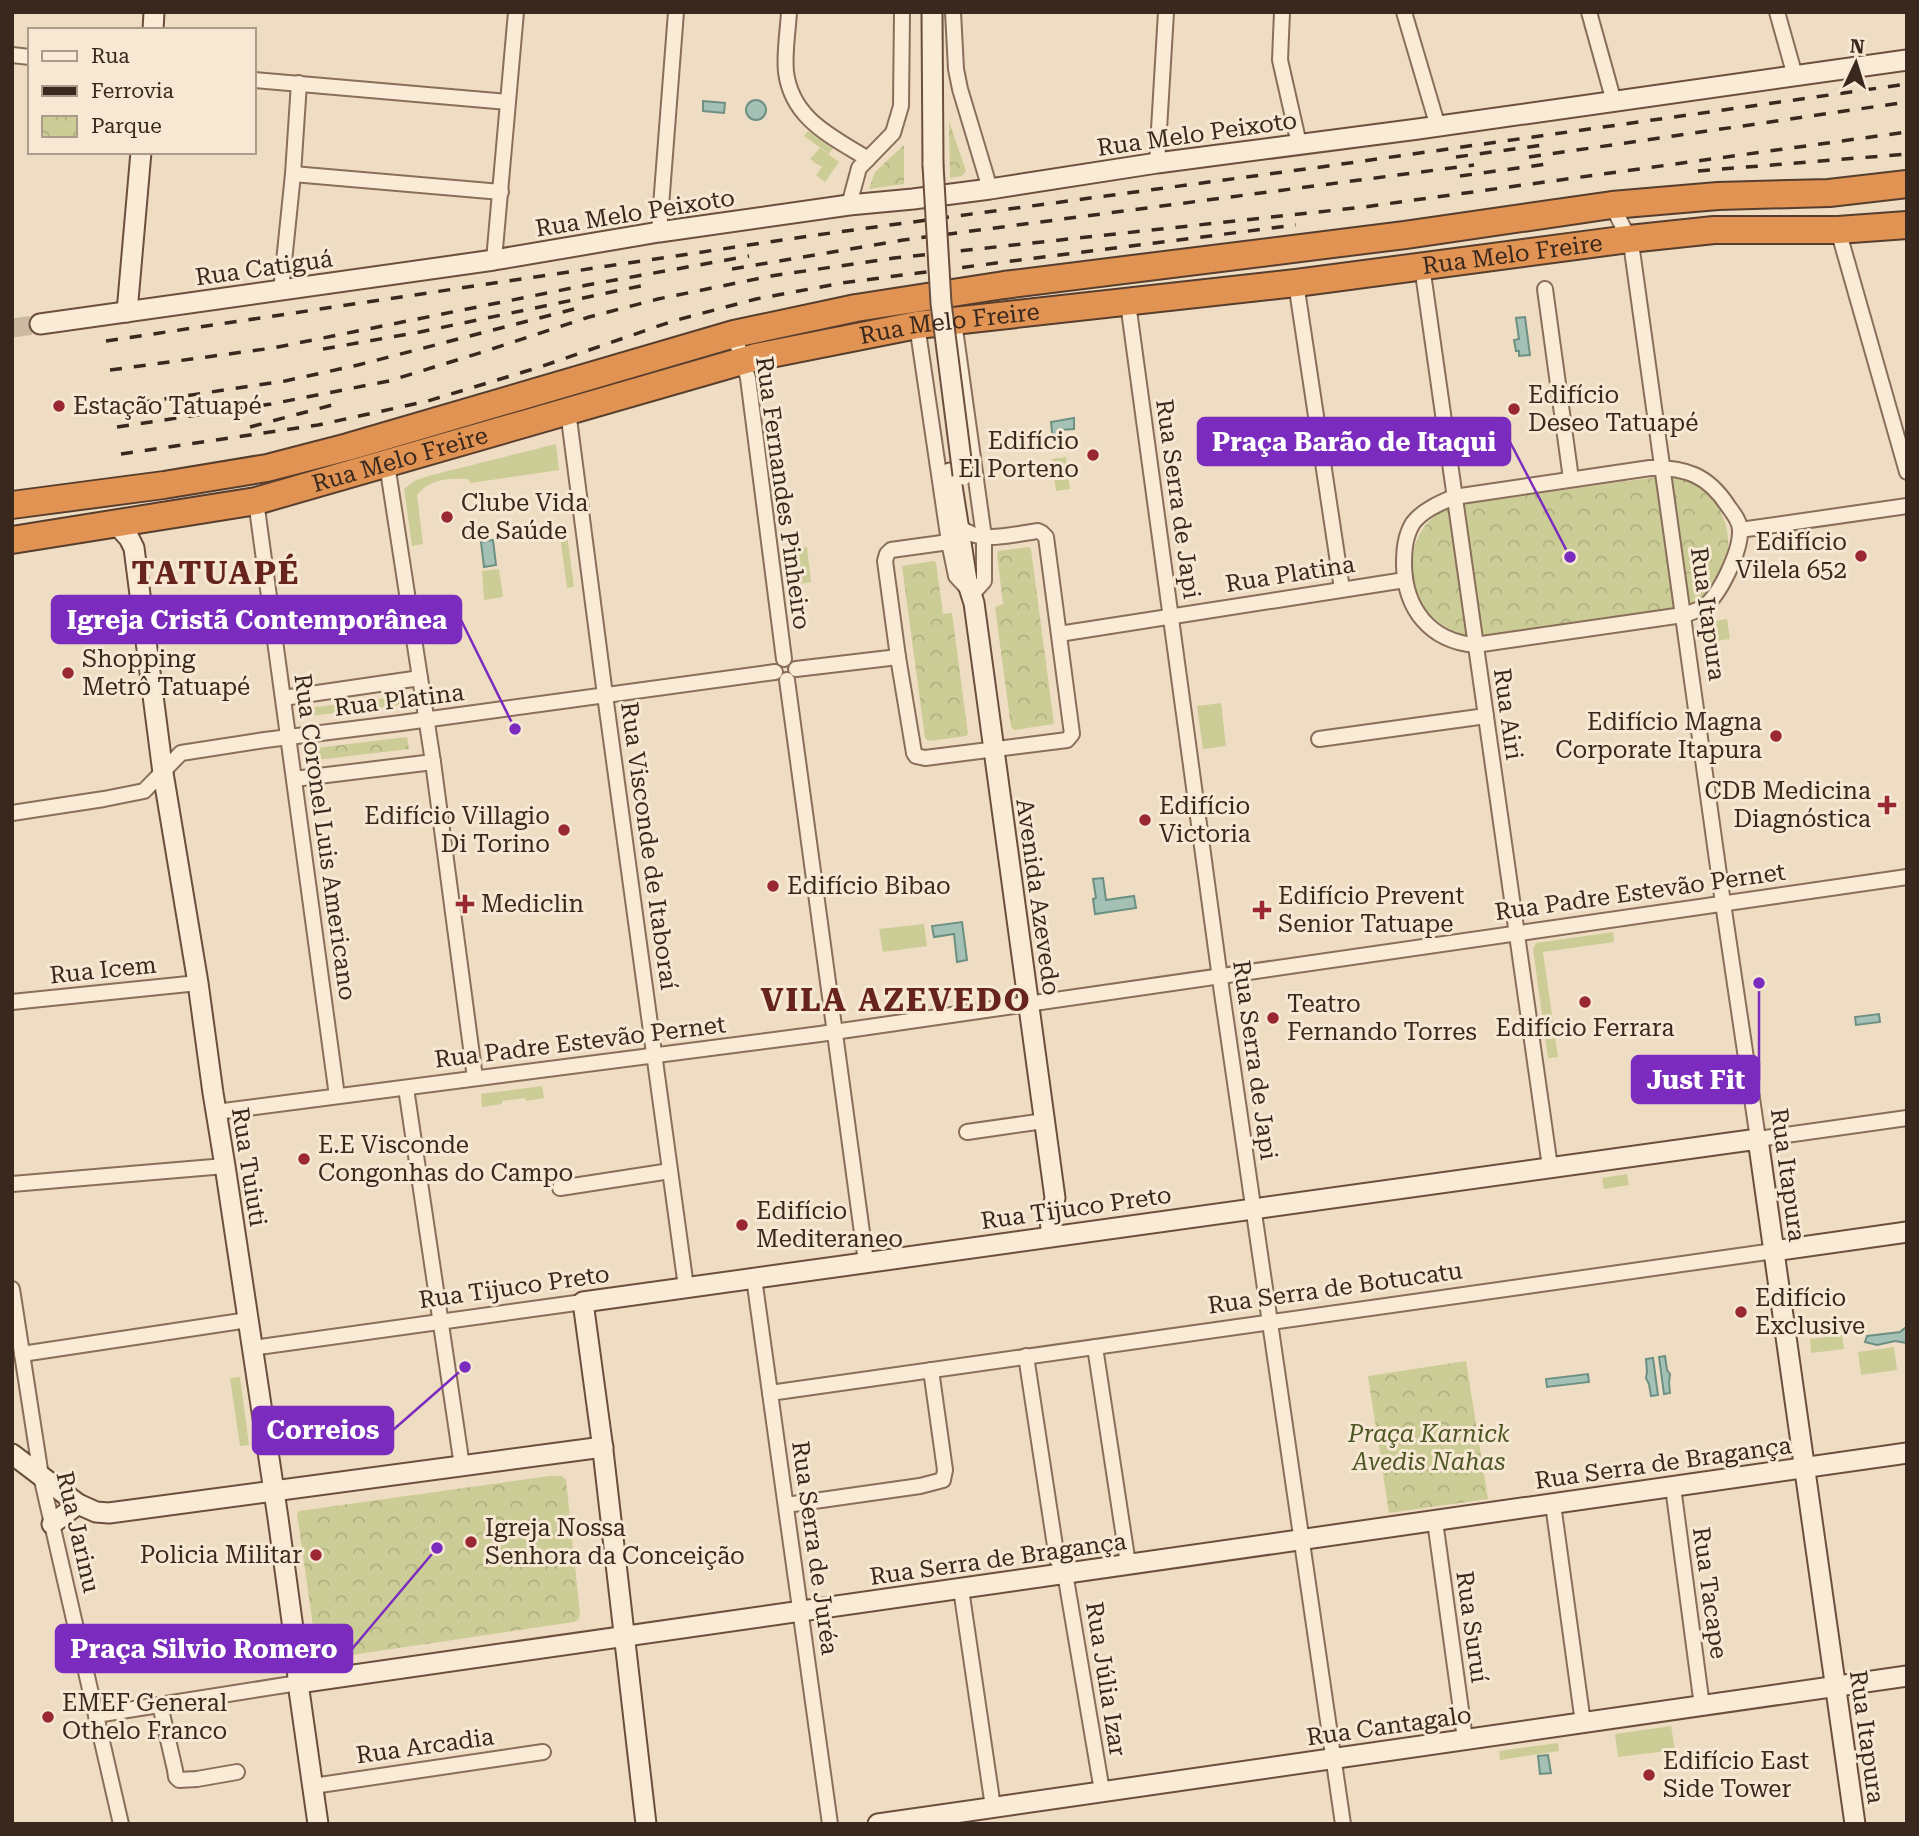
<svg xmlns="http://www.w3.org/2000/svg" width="1919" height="1836" viewBox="0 0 1919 1836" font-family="'Roboto Serif',serif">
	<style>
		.green { fill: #cccd96 }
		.park { fill: url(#park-crowns) }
		.water { fill: #a5c1b6; stroke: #6c9083; stroke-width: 2 }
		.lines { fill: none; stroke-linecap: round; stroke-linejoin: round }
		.secondary-tunnel { stroke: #cbb9a2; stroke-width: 19; stroke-dasharray: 19 10; stroke-linecap: butt }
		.street-casing { stroke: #896e59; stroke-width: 18 }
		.secondary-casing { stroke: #6b4f3c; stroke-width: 23 }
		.highway-casing { stroke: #573d2e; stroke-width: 30 }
		.street { stroke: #f9ebd6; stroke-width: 14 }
		.secondary { stroke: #f9ebd6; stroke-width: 19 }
		.highway { stroke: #e09352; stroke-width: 26 }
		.rail { stroke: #39281e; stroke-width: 3.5; stroke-dasharray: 12 12; stroke-linecap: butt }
		.secondary-bridge-casing { stroke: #6b4f3c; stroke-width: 23; stroke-linecap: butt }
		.secondary-bridge { stroke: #f9ebd6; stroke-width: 19 }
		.poi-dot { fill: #992834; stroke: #f6e8d2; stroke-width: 2.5 }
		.labels { text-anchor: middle; stroke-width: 6; stroke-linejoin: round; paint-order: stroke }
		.street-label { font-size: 24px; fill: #39281e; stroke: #f6e8d2 }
		.poi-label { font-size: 24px; fill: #39281e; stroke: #f6e8d2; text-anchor: start }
		.park-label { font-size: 24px; font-style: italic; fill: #4e5624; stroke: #f6e8d2 }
		.district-label { font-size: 32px; font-weight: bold; letter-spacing: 2px; fill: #66241c; stroke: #f6e8d2 }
		.leader { fill: none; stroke: #7b2cbf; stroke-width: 2.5 }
		.callout-dot { fill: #7b2cbf; stroke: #f6e8d2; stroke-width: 2.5 }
		.callout { fill: #7b2cbf; stroke: #7b2cbf; stroke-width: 2.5 }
		.callout-label { font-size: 26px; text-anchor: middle; font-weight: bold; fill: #fff }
	</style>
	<defs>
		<pattern id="park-crowns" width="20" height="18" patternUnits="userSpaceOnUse" patternTransform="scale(1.75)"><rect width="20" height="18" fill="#cccd96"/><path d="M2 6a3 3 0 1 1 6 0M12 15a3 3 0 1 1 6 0" fill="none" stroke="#b0b081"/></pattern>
	</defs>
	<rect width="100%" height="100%" fill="#efddc3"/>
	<g class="green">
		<path d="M808,131l25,17 -4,6 -25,-18z"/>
		<path d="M556,444l3,26 -88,13 -3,-4c-19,-1 -39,0 -51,16l6,49 -11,2 -8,-57 12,-9 16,-5z"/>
		<path d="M1066,457l4,32 -14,2 -4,-32z"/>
		<path d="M566,527l8,60 -7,1 -8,-60z"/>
		<path d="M807,547l4,35 -21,3 -5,-35z"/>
		<path d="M499,569l4,28 -19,3 -2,-29z"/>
		<path d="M1727,619l3,20 -28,4 -2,-15 2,-5z"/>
		<path d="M1221,703l5,43 -23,3 -6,-43z"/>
		<path d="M924,924l3,22 -44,6 -4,-23z"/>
		<path d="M1613,932l1,10 -71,10 15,105 -10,1 -15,-109 3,-6z"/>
		<path d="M542,1086l2,12 -18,3 -1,-3 -23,3v3l-20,3 -1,-13z"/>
		<path d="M1627,1174l2,11 -25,4 -2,-11z"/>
		<path d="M1842,1335l2,14 -33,4 -1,-14z"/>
		<path d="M1894,1347l3,23 -36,5 -3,-23z"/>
		<path d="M240,1377l9,68 -9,1 -10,-68z"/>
		<path d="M1671,1726l4,24 -57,7 -3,-23z"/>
		<path d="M1558,1743l1,8 -59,9 -1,-9z"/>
	</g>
	<g class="park">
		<path d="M949,121l17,50 -4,5 -12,2z"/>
		<path d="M904,145v39l-35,5 6,-17z"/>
		<path d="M820,148l19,14 -14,20 -9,-7 6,-8 -12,-8z"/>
		<path d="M1671,475c43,7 69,54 52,94 -7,16 -20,27 -33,36z"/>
		<path d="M1656,477l19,133 -192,27 -19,-133z"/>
		<path d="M1449,505l18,131c-11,-4 -21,-8 -30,-15 -28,-22 -34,-64 -13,-94 7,-9 16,-15 25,-22z"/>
		<path d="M1029,547l2,2 23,175 -40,6 -3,-3 -16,-120 8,-3 -6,-50 1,-3z"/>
		<path d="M933,561l3,1 7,52 9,-1 16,121 -2,2 -36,5 -3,-1 -2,-2 -23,-172z"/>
		<path d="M403,696l1,9 -103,12 -1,-8z"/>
		<path d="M407,737l2,12 -101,12 -1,-12z"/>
		<path d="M1466,1361l22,138 -99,14 -21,-137z"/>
		<path d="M549,1476h13l4,4 14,134 -2,6 -4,2 -249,37 -8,-5 -20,-140 2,-3z"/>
	</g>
	<g class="water">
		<circle cx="756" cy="110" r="10"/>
		<path d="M703,101l22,2 -1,10 -21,-2z"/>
		<path d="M1525,317l5,38 -11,1v-5h-3l-2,-11 5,-1 -3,-21z"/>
		<path d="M1074,418v11l-14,1 -2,2 3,7 -4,3 -4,-2 -2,-18z"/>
		<path d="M493,540l3,25 -12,2 -3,-25z"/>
		<path d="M1103,878l3,22 28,-4 2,12 -41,6 -2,-15 3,-1 -3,-19z"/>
		<path d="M962,922l5,38 -10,2 -3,-28 -20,3 -2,-11z"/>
		<path d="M1879,1014l1,8 -24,3 -1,-8z"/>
		<path d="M1905,1328h2v15l-12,-2 -18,4 -12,-3 2,-6 33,-4z"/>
		<path d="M1665,1356l2,14 3,4 -1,9 1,10 -6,1 -5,-37z"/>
		<path d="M1653,1358l5,37 -7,1 -2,-12 -3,-6 1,-6 -1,-13z"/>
		<path d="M1588,1374l1,8 -42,5 -1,-8z"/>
		<path d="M1548,1755l3,18 -11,1 -2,-18z"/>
	</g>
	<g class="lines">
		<path class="secondary-tunnel" d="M12,328l28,-4"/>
		<defs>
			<g id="street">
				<path d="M789,12c-1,19 -5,41 -3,60 6,47 45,64 82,87"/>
				<path d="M953,12l3,57 4,20 30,100"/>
				<path d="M1282,12l-2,48 19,84"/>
				<path d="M1404,12l34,115"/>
				<path d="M1589,12l25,90"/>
				<path d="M1777,12l18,64"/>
				<path d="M12,55l18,2"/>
				<path d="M254,80l254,22"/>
				<path d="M1157,163l9,-151"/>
				<path d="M293,174l208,18"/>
				<path d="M849,205l10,-37 34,-35 8,-27 1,-94"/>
				<path d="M1612,205l19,38 92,660 35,236 149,-21"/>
				<path d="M1838,230l69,242"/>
				<path d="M659,232l17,-220"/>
				<path d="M494,260l22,-248"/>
				<path d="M1422,266l128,901"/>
				<path d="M1296,283l46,306"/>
				<path d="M1545,289l26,190"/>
				<path d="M281,291l12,-117 6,-91"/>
				<path d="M1128,303l94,690 121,831"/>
				<path d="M954,322l30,215v44l-9,10"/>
				<path d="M917,325l32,217 7,34 12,13"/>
				<path d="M734,334l14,44 36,281"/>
				<path d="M568,411l37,284 81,592"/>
				<path d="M387,464l46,298 42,316"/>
				<path d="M1650,468c35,-1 58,7 78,38 5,7 12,15 12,24 1,20 -20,66 -37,77 -6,4 -13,6 -20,8l-208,30c-45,-4 -70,-36 -71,-80 0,-15 1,-29 9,-42 10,-13 27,-20 41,-26z"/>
				<path d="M256,501l81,595"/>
				<path d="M1740,530l167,-24"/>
				<path d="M949,542l-58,8 -4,4 -2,7 13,96 16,96 2,3 9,2 142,-18 5,-6 -26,-197 -4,-4 -4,-2c-25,3 -58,14 -78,-4"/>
				<path d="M1059,634l346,-54"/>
				<path d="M796,669l102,-12"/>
				<path d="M787,680l79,582"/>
				<path d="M283,698l137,-20"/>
				<path d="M1319,739l167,-23"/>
				<path d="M294,779l139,-17"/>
				<path d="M12,813l92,-14 40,-8 37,-38 84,-13 136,-17 374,-51"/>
				<path d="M12,1002l186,-19"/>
				<path d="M406,1088l56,378"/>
				<path d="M216,1112l604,-78 1087,-157"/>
				<path d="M967,1132l77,-11"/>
				<path d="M12,1184l213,-18"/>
				<path d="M560,1188l110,-17"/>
				<path d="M754,1278l76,546"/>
				<path d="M12,1289l29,187 80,348"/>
				<path d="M1095,1347l33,217"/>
				<path d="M252,1348l331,-46"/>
				<path d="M22,1354l226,-34"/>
				<path d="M1026,1356l31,203 8,14 37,218"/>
				<path d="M770,1393l1004,-142"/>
				<path d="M1673,1487l29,219"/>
				<path d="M1553,1504l30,219"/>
				<path d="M786,1505l134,-19 23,-6 2,-10 -14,-100"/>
				<path d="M1435,1521l30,218"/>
				<path d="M961,1589l32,218"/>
				<path d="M160,1705l15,65 1,7 3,3 18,-1 40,-7"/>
				<path d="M96,1715l202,-32"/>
				<path d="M313,1786l230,-34"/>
			</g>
			<g id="secondary">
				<path d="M932,12l1,153"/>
				<path d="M153,30l1,-18"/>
				<path d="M127,312l14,-160"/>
				<path d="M40,324l454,-64 165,-28 190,-27 64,-6 77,-10 167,-26 261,-34 489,-69"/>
				<path d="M950,473l17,108 7,22 81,595 -5,22 2,16"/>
				<path d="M116,524l13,14 5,10 29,225 35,210 15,110 12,73 53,352 19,140 1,25 20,141"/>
				<path d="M1774,1251l133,-19"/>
				<path d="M12,1454l66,50 18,8 13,1 494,-66"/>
				<path d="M52,1524l26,-20"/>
				<path d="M298,1683l1609,-230"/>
				<path d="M646,1824l-44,-382 -19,-140 1175,-163 97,685"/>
				<path d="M878,1824l1029,-148"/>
			</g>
			<g id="highway">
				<path d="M12,505l152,-20 103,-17 81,-21 386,-113 122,-26 148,-23 401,-50 207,-30 106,-9 111,-3 78,-9"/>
				<path id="s1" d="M12,540l244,-39 500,-144 161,-32 379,-42 333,-44 85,-9h124l69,-5"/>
			</g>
		</defs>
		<use href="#street" class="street-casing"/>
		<use href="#secondary" class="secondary-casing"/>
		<use href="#highway" class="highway-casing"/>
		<use href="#street" class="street"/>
		<use href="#secondary" class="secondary"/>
		<use href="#highway" class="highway"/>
		<g class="rail">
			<path d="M1456,157l87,-12"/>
			<path d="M1529,157l378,-55"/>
			<path d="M1698,171l209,-17"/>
			<path d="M1460,176l87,-12"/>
			<path d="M732,269l171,-29 571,-75"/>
			<path d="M106,341l710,-106 512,-69 579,-82"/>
			<path d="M323,349l97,-17 230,-48"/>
			<path d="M110,370l163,-22 314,-63 162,-29"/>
			<path d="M117,406l168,-25 73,-16 216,-56"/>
			<path d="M117,427l154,-23 118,-23 97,-30 103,-34 69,-18 113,-23 123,-18 470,-51 543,-75"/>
			<path d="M250,427l82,-22"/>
			<path d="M121,454l197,-29 110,-24 112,-34 133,-46 83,-22 86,-16 76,-10 378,-48"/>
		</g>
		<defs>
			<path id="secondary-bridge" d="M933,165l8,138 22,172"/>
		</defs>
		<use href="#secondary-bridge" class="secondary-bridge-casing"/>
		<use href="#secondary-bridge" class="secondary-bridge"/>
	</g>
	<g class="poi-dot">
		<circle cx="59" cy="406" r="7"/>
		<circle cx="1514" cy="409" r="7"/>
		<circle cx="1093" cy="455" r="7"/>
		<circle cx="447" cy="517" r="7"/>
		<circle cx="1861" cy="556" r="7"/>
		<circle cx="68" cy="673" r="7"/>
		<circle cx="1776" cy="736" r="7"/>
		<path d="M1883.5 794.5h7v7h7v7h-7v7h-7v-7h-7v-7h7z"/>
		<circle cx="1145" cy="820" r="7"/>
		<circle cx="564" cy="830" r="7"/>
		<circle cx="773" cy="886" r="7"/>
		<path d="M461.5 893.5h7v7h7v7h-7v7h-7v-7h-7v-7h7z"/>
		<path d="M1258.5 899.5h7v7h7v7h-7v7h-7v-7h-7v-7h7z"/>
		<circle cx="1585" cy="1002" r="7"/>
		<circle cx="1273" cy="1018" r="7"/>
		<circle cx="304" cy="1159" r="7"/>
		<circle cx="742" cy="1225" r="7"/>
		<circle cx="1741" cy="1312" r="7"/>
		<circle cx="471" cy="1542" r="7"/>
		<circle cx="316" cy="1555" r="7"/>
		<circle cx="48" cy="1717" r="7"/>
		<circle cx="1649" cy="1775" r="7"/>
	</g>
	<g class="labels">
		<g class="street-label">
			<text transform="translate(1197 134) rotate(-8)" y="8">Rua Melo Peixoto</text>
			<text transform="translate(635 213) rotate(-9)" y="8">Rua Melo Peixoto</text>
			<text dy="8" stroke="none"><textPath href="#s1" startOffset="1531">Rua Melo Freire</textPath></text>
			<text transform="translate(264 268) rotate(-8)" y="8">Rua Catiguá</text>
			<text dy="8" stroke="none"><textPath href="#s1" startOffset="964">Rua Melo Freire</textPath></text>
			<text dy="8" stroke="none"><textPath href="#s1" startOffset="397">Rua Melo Freire</textPath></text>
			<text transform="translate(783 493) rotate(82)" y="8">Rua Fernandes Pinheiro</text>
			<text transform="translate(1178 499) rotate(82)" y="8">Rua Serra de Japi</text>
			<text transform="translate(1290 574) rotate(-9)" y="8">Rua Platina</text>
			<text transform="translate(1708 614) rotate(82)" y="8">Rua Itapura</text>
			<text transform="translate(399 700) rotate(-7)" y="8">Rua Platina</text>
			<text transform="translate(1508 714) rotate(82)" y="8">Rua Airi</text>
			<text transform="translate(325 837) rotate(82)" y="8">Rua Coronel Luis Americano</text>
			<text transform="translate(649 846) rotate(82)" y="8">Rua Visconde de Itaboraí</text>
			<text transform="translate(1640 892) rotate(-8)" y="8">Rua Padre Estevão Pernet</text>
			<text transform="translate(1038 897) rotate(82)" y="8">Avenida Azevedo</text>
			<text transform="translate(103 970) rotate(-6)" y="8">Rua Icem</text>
			<text transform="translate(580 1042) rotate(-7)" y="8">Rua Padre Estevão Pernet</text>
			<text transform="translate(1255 1060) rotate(82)" y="8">Rua Serra de Japi</text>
			<text transform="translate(249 1167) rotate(81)" y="8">Rua Tuiuti</text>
			<text transform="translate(1788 1175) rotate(82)" y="8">Rua Itapura</text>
			<text transform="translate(1076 1208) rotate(-8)" y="8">Rua Tijuco Preto</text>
			<text transform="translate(514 1287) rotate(-8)" y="8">Rua Tijuco Preto</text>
			<text transform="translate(1335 1288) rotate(-8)" y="8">Rua Serra de Botucatu</text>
			<text transform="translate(1663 1463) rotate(-8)" y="8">Rua Serra de Bragança</text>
			<text transform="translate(78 1532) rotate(77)" y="8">Rua Jarinu</text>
			<text transform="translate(815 1548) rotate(82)" y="8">Rua Serra de Juréa</text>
			<text transform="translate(998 1559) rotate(-8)" y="8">Rua Serra de Bragança</text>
			<text transform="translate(1710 1593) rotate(82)" y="8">Rua Tacape</text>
			<text transform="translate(1472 1627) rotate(82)" y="8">Rua Suruí</text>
			<text transform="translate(1106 1679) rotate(81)" y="8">Rua Júlia Izar</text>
			<text transform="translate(1389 1726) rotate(-8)" y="8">Rua Cantagalo</text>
			<text transform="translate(1867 1737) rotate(82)" y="8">Rua Itapura</text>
			<text transform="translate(425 1746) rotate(-8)" y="8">Rua Arcadia</text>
		</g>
		<g class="poi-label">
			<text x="1528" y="403">Edifício<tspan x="1528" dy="28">Deseo Tatuapé</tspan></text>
			<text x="73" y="414">Estação Tatuapé</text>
			<text x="1079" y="449" text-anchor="end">Edifício<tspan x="1079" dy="28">El Porteno</tspan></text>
			<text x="461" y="511">Clube Vida<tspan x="461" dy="28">de Saúde</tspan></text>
			<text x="1847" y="550" text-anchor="end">Edifício<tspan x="1847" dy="28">Vilela 652</tspan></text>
			<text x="82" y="667">Shopping<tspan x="82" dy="28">Metrô Tatuapé</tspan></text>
			<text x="1762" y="730" text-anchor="end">Edifício Magna<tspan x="1762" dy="28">Corporate Itapura</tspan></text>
			<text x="1871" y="799" text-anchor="end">CDB Medicina<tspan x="1871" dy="28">Diagnóstica</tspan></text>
			<text x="1159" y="814">Edifício<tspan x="1159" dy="28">Victoria</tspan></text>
			<text x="550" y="824" text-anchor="end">Edifício Villagio<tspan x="550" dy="28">Di Torino</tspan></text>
			<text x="787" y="894">Edifício Bibao</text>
			<text x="1278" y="904">Edifício Prevent<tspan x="1278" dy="28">Senior Tatuape</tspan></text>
			<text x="481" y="912">Mediclin</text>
			<text x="1287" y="1012">Teatro<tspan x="1287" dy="28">Fernando Torres</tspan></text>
			<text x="1585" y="1036" text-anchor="middle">Edifício Ferrara</text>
			<text x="318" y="1153">E.E Visconde<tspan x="318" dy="28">Congonhas do Campo</tspan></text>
			<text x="756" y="1219">Edifício<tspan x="756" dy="28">Mediteraneo</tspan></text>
			<text x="1755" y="1306">Edifício<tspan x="1755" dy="28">Exclusive</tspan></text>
			<text x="485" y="1536">Igreja Nossa<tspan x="485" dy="28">Senhora da Conceição</tspan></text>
			<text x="302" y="1563" text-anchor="end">Policia Militar</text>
			<text x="62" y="1711">EMEF General<tspan x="62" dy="28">Othelo Franco</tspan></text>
			<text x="1663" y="1769">Edifício East<tspan x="1663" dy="28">Side Tower</tspan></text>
		</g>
		<g class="park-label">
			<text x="1429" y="1442">Praça Karnick<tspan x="1429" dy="28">Avedis Nahas</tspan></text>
		</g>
		<g class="district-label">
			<text x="216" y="584">TATUAPÉ</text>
			<text x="896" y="1011">VILA AZEVEDO</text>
		</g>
	</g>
	<path class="leader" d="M1570 557L1510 442M515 729L461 620M1759 983L1759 1080M465 1367L393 1430M437 1548L352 1649"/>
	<g class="callout-dot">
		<circle cx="1570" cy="557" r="7"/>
		<circle cx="515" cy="729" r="7"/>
		<circle cx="1759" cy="983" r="7"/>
		<circle cx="465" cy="1367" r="7"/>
		<circle cx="437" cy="1548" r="7"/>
	</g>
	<g class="callout">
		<rect x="1198" y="418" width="312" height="47" rx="7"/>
		<rect x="52" y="596" width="409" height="47" rx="7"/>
		<rect x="1632" y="1056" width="127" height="47" rx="7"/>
		<rect x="253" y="1407" width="140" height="47" rx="7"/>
		<rect x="56" y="1625" width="296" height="47" rx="7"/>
	</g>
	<g class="callout-label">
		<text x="1354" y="451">Praça Barão de Itaqui</text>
		<text x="257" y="629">Igreja Cristã Contemporânea</text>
		<text x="1696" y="1089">Just Fit</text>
		<text x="323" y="1439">Correios</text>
		<text x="204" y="1658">Praça Silvio Romero</text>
	</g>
	<rect width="1919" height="1836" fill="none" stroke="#39281e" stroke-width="28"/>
	<rect x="28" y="28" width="228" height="126" fill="#f6e8d2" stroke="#aa9b8a" stroke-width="2"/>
	<rect x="42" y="51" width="35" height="10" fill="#f9ebd6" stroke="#aa9b8a" stroke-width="2"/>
	<text x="91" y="63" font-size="21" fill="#39281e">Rua</text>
	<rect x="42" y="86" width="35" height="10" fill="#39281e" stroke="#aa9b8a" stroke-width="2"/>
	<text x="91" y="98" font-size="21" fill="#39281e">Ferrovia</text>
	<rect x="42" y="116" width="35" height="21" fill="url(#park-crowns)" stroke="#aa9b8a" stroke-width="2"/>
	<text x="91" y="133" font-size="21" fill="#39281e">Parque</text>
	<g transform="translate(1856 63) rotate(4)" stroke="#f6e8d2" stroke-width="5" paint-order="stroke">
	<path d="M0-5L12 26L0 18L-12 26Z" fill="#39281e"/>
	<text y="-10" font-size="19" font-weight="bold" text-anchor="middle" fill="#39281e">N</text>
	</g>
</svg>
